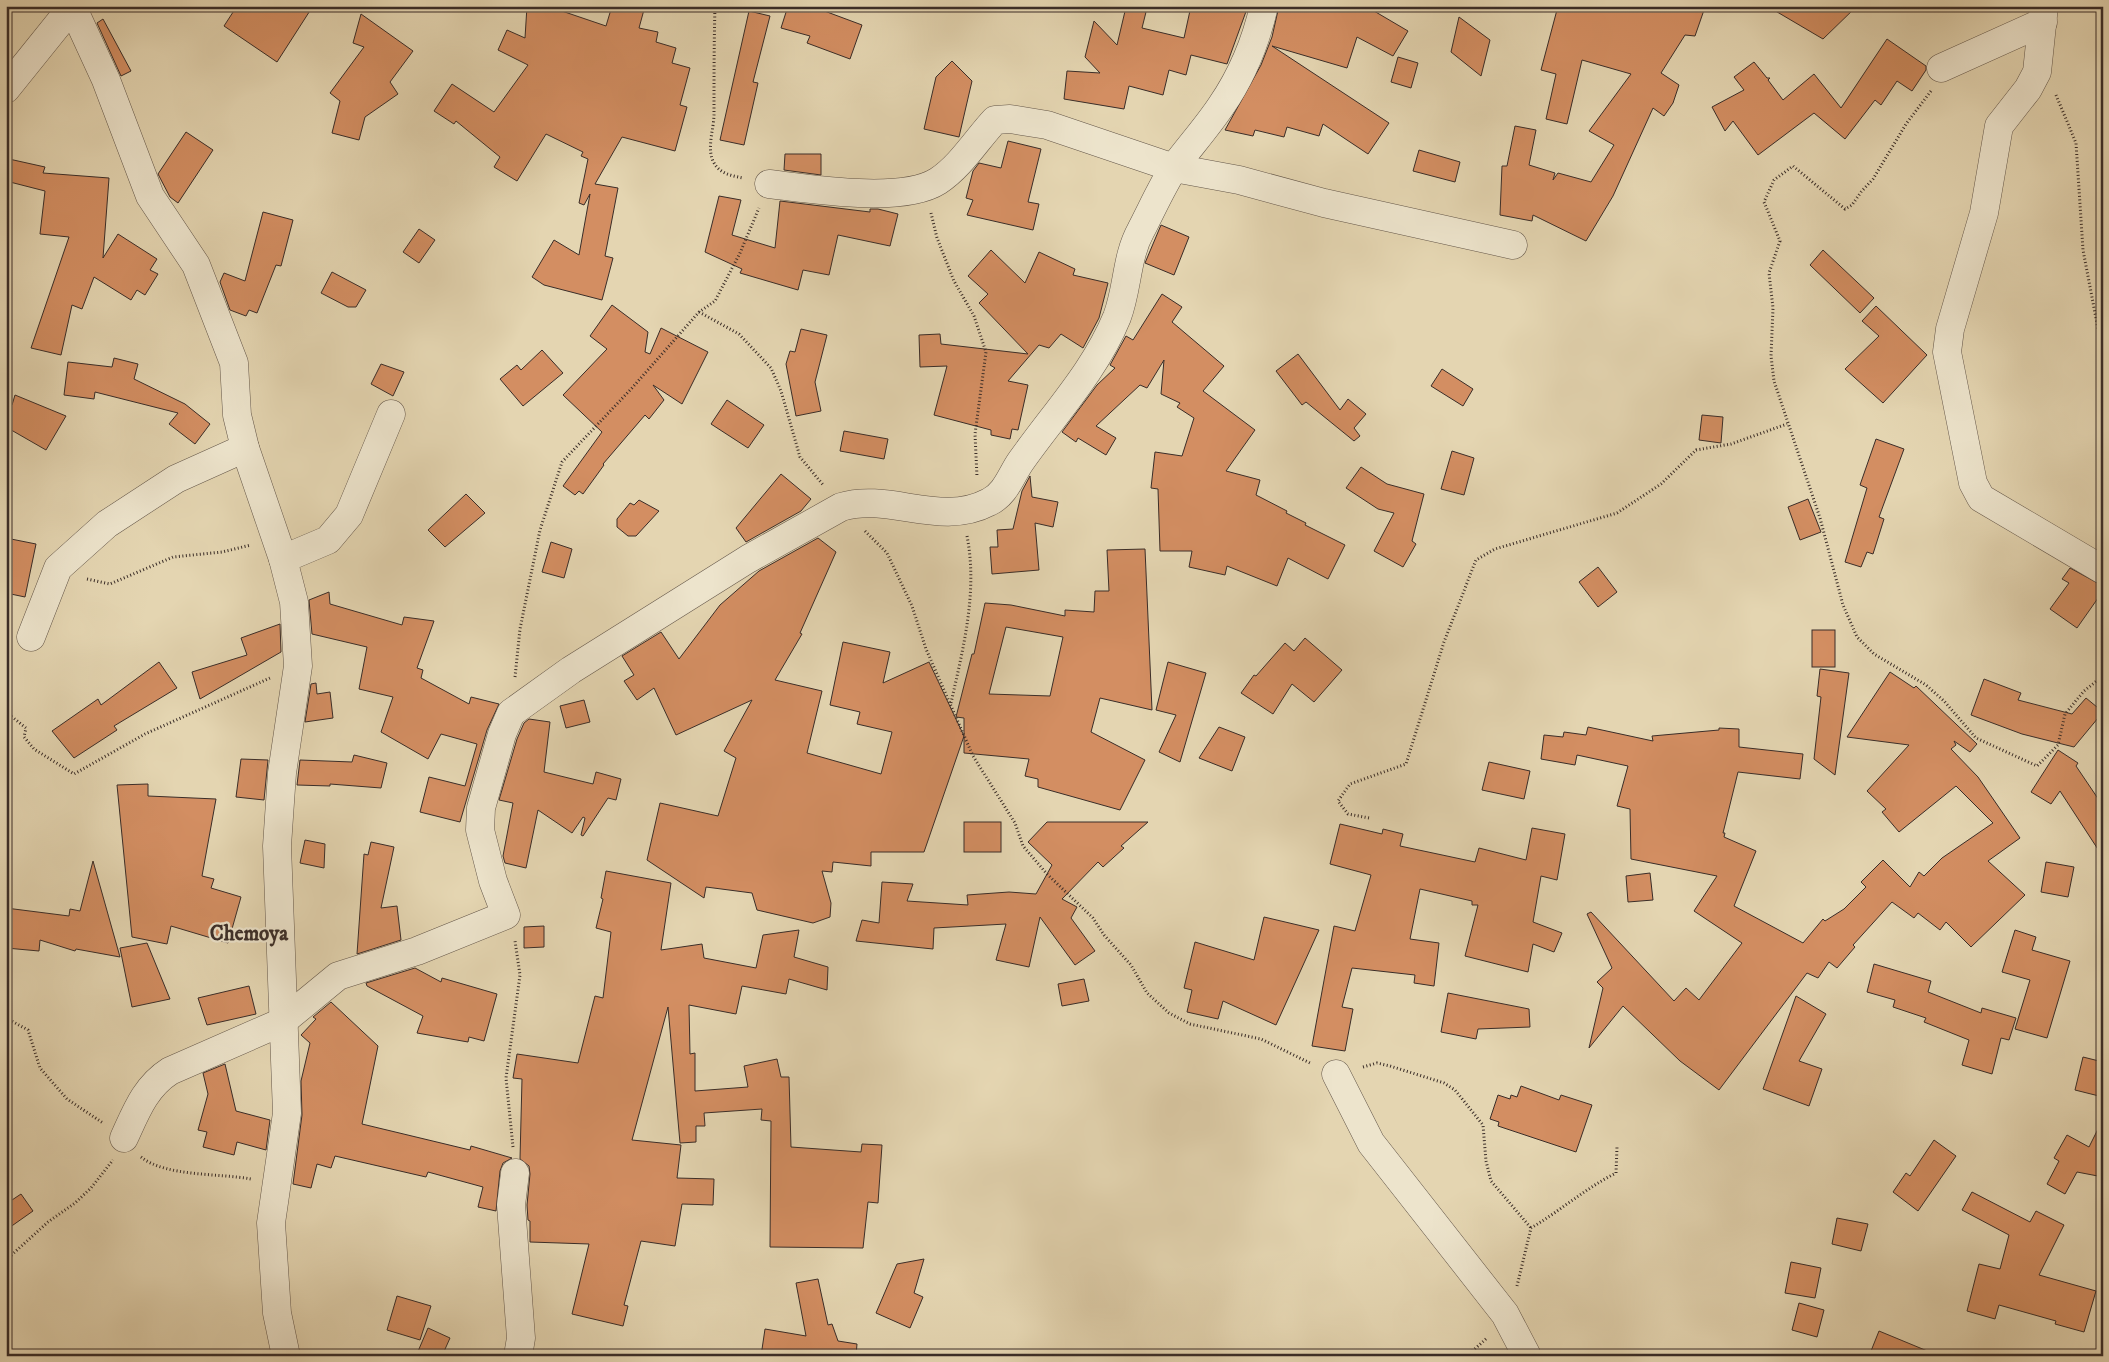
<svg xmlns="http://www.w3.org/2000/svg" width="2109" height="1362" viewBox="0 0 2109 1362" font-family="'IM FELL DW Pica',serif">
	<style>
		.building { fill: #d38e62; stroke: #3a2d28; fill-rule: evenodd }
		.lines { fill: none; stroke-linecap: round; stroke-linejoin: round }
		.minor-casing { stroke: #64574a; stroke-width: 29 }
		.path { stroke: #3a2d28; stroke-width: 3; stroke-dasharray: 1 2.5; stroke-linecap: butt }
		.minor { stroke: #ede4cc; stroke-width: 28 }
		.labels { text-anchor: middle; stroke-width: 4.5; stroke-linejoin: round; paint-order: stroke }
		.quarter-label { font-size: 21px; font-weight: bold; fill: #3a2d28; stroke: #ede4cc }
	</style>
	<rect width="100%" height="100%" fill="#e4d5b1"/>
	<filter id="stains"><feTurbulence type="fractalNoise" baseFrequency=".004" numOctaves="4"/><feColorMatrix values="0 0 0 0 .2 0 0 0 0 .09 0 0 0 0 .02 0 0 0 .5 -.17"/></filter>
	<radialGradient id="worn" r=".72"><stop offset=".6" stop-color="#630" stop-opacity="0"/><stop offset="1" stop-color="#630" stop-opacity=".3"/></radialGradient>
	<g class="building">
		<path d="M237,6h76l-36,56 -53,-36z"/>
		<path d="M527,6l23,1 56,19 6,-20h33l-6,22 19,4 -2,10 20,6 -4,15 18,5 -10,37 7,2 -12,44 -53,-14 -27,47 23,4 -13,68 8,2 -11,42 -58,-15 -12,-8 22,-37 25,15 11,-61 -6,11 -5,-2 9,-44 -7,-3 2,-4 -37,-18 -29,47 -23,-14 6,-10 -44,-36 -2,3 -20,-13 18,-27 42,28 34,-47 -30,-15 9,-20 18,8z"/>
		<path d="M788,6h23l51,19 -12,34 -43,-16 3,-7 -29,-8z"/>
		<path d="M1191,6h57l-21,58 -36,-9 -5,20 -17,-5 -6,25 -34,-9 -5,23 -60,-10 3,-28 33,2 -15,-16 9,-36 23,24 9,-38 20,5 -4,16 42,10z"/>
		<path d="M1279,6h96l-1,5 34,20 -15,25 -36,-19 -10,31 -75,-22 117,77 -21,31 -45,-30 -4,12 -32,-9 -3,10 -29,-7 -2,6 -28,-6 36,-65 11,-28z"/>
		<path d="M1558,6h134l12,4 -9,26 -10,-1 -24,38 18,12 -6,18 -9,13 -11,-8 -40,88 -27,45 -53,-26 -1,6 -32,-6 2,-49h5l8,-40 21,4 -7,35 26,8 -2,7 5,-7 33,9 23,-37 -25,-14 42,-57 -49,-14 -15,64 -21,-5 10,-45 -15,-4z"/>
		<path d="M1767,6h90l-34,33z"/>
		<path d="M749,11l21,5 -17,66 5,1 -14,62 -24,-5z"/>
		<path d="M361,14l52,37 -23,31 8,12 -33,23 -6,23 -27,-7 8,-32 -10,-8 34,-46 -11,-4z"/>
		<path d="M1459,17l31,23 -9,36 -30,-24z"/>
		<path d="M103,19l28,52 -10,5 -24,-53z"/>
		<path d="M1887,39l39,27v4l-14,21 -15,-10 -16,24 -6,-5 -30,39 -31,-26 -56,42 -25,-34 -8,10 -13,-24 32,-17 -10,-13 20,-15 13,16h3l-2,2 15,20 31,-26 27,34z"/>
		<path d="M1398,57l20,6 -7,25 -20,-6z"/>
		<path d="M952,61l20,20 -13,56 -35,-8 12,-52z"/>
		<path d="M186,132l27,18 -35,53 -8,-6 -12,-23z"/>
		<path d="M1008,141l33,8 -13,53 11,2 -6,26 -66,-15 6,-15 -7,-2 7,-27 6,-8 22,5z"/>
		<path d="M1419,150l41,12 -5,20 -42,-11z"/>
		<path d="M785,154h36v21l-37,-5z"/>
		<path d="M9,159l36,8 -2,6 66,5 -6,80 15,-24 39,25 -7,11 8,4 -13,21 -8,-5 -6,10 -37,-23 -12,32 -10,-4 -11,50 -30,-7 38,-111 -29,-3 5,-43 -39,-10z"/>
		<path d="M719,196l22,4 -9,35 43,13 5,-47 90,11v-3h8l20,5 -8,32 -52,-11 -9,40 -26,-5 -5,20 -58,-17 2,-4 -37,-17z"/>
		<path d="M263,212l30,8 -12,46 -5,-1 -19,48 -8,-3 -3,6 -16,-6 -10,-28 4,-9 21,8z"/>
		<path d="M1161,225l28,12 -15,38 -29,-12z"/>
		<path d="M419,229l16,11 -16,23 -16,-11z"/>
		<path d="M991,250l34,33 14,-31 36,17 -2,6 35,8 -9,35 -16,30 -22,-14 -12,14 -10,-3 -31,36 20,4 -10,45 -6,-1 -2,10 -19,-4v-5l-57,-15 13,-49 -27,1 -1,-32 21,-1 1,10 87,10 -49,-51 9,-9 -20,-18z"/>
		<path d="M1823,250l51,48 -14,15 -50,-48z"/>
		<path d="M332,272l34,18 -10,17h-8l-27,-14z"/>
		<path d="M1162,294l20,13 -10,15 52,44 -21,25 52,39 -29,41 34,9 -4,15 31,16 -1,2 20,10 -1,2 40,20 -17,34 -40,-21 -11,28 -50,-20 -2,9 -36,-8 3,-16h-32l-2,-62 -7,-1 4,-36 27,4 12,-38 -17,-11 3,-4 -19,-9 3,-34 -17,28 -7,-3 -44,41 20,12 -10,17 -28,-17 -2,4 -14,-10 35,-47 18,-17 -5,-3 16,-29 7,4z"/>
		<path d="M612,305l36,27 -3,20 5,2 11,-26 47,24 -26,52 -29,-19 11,15 -15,19 -4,-4 -42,49 1,1 -21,29 -4,-3 -4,4 -12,-9 39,-54 -39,-37 44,-46 -17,-13z"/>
		<path d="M1876,306l51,49 -44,48 -38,-34 34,-33 -17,-15z"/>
		<path d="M801,329l26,6 -12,47 6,29 -25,5 -10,-52 4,-13 5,1z"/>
		<path d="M542,350l21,23 -40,33 -23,-27 17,-14 4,5z"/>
		<path d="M1298,354l42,56 8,-11 18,15 -12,14 6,8 -6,5 -48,-39 -4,3 -26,-34z"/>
		<path d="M114,358l24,6 -4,15 51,25 25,20 -15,20 -26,-20 9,-11 -83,-21 -1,7 -30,-4 4,-33 44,5z"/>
		<path d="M381,364l23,8 -11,24 -22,-12z"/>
		<path d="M1442,369l31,20 -10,17 -32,-20z"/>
		<path d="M15,395l51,21 -20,34 -40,-23v-23l6,1z"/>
		<path d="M727,400l37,25 -16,23 -37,-24z"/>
		<path d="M1702,415l21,2 -2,26 -22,-3z"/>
		<path d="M844,431l44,8 -4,20 -44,-8z"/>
		<path d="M1876,439l28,10 -25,68 5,2 -11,35 -6,-2 -6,15 -16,-5 22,-74 -7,-3z"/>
		<path d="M1452,451l22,7 -10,37 -23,-6z"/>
		<path d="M1361,467l26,17 37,10 -12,47 4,3 -13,23 -29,-16 20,-38 -16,-4 -32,-21z"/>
		<path d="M781,474l30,25 -10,12 -55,31 -10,-14z"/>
		<path d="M1030,476l2,21 26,5 -5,25 -18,-4 4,47 -47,4 -2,-27h8l-1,-17 16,-1 9,-38z"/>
		<path d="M466,494l19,19 -40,34 -17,-17z"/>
		<path d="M1808,499l13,33 -21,8 -12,-33z"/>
		<path d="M639,500l20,11 -23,25h-8l-11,-9v-8l13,-16 4,2z"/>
		<path d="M6,538l30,6 -11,53 -19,-4z"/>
		<path d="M818,538l18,14 -36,81 2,1 -27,46 47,11 -15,62 74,21 11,-42 -35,-8 3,-12 -30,-7 13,-63 47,10 -7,31 46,-21 35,74 -40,116h-53v14l-38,-4 -1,10 -10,-1 9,32 -1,14 -17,6 -56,-13 -5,-17 -46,-6 -2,11 -57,-38 13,-57 58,13 18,-58 -12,-7 28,-51 -76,35 -22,-47 -17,12 -13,-19 10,-6 -12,-19 39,-24 18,27 41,-54 39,-34z"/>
		<path d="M551,542l21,7 -8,29 -22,-6z"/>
		<path d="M1145,549l7,161 -52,-12 -9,34 54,28 -25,50 -82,-23v-8l-13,-3 4,-17 -65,-6v-35l-8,-1 16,-63h2l11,-51 26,2 54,11v-6l29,2 1,-21h14l-2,-41zM1006,627l57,10 -13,59 -61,-2z"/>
		<path d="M1598,567l19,25 -19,15 -19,-25z"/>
		<path d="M2070,568l33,18v5l-26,37 -27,-19 19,-26 -7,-4z"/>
		<path d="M329,592l1,12 72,21 2,-8 30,4 -17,47 6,2 -2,8 48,26 2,-7 28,7 -12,26 -27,92 -40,-10 9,-35 36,9 12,-42 -36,-10 -13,25 -47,-27 12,-35 -34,-8 8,-42 -55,-13 -3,-34z"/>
		<path d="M280,624l1,28 -81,47 -8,-27 55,-17 -6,-17z"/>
		<rect x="1812" y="630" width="23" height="37"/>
		<path d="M1305,638l37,32 -28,32 -22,-18 -19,30 -32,-21 13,-18 2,1 29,-33 9,8z"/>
		<path d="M159,662l18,26 -63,38 3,4 -43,28 -22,-27 46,-32 3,6z"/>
		<path d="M1168,662l38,11 -26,89 -21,-10 17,-37 -20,-5z"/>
		<path d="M1820,669l29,4 -14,102 -21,-16 7,-62 -4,-1z"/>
		<path d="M1890,672l24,16 2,-2 61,58 -7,8 -16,-11 2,4 -5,4 27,28 42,61 -32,23 37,34 -54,52 -25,-25 -6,8 -22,-17 -4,5 -22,-16 -39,43 2,2 -18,21 -8,-6 -11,16 -11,-5 -88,117 -39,-29 -57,-55 -34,42 14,-60 -6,-6 15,-14 -25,-54 4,-2 83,89 12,-13 13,12 43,-57 -48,-32 23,-35 -86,-17 -1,-50 -13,-3 11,-40 -51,-11 -2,10 -34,-6 3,-24 19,2 1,-5 22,3 2,-8 65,14 -1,-5 67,-6v-2l20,1v18l64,7 -3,25 -62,-7 -15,61h2l-1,4 32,14 -22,55 69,37 20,-24 2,2 19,-12 22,-22 -5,-5 22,-22 27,27 9,-15 5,4 18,-18 51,-35 -37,-37 -57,46 -17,-20 4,-3 -19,-18 42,-46 -62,-8z"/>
		<path d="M1984,679l37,14 -3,7 54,14 14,-16 17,14 -29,35 -52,-13 -51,-19z"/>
		<path d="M316,683l1,11 13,-2 3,26 -28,4 6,-38z"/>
		<path d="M584,700l6,22 -24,6 -6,-22z"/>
		<path d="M529,719l21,3 -6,50 49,12 3,-12 25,7 -5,21 -8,-2 -25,38 -2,-1 4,-17 -2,-1 -11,16 -34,-23 -12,58 -21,-5 -2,-7 10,-53 -14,-3 18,-61 7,-16z"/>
		<path d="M1219,727l26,10 -13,34 -33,-13z"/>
		<path d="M2058,750l20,13 -2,3 27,40v51l-43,-66 -9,13 -20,-12z"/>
		<path d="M354,755l33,8 -6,25 -51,-4v2l-33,-1 3,-25 52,2z"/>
		<path d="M241,759l27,1 -4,40 -28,-3z"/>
		<path d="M1489,762l41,9 -6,28 -42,-9z"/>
		<path d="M148,784v12l68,3 -14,77 12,3 -3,9 30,9 -13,46 -57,-17 -4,18 -35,-7 -15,-152z"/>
		<rect x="964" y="822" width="37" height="30"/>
		<path d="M1047,822h101l-27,24 3,2 -21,19 -5,-5 -36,37 15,8 -6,11 24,33 -20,14 -35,-48 -11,50 -33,-7 10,-36 -72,4 -1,21 -77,-8 6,-21 17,3 3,-41 31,2 -6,17 61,4 -1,-10 42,-3 27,2 16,-29 -24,-23z"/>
		<path d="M1340,824l42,10 1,-5 20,5 -3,12 75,16 4,-14 47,12 6,-32 33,6 -8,46 -16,-4 -8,46 29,11 -8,19 -21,-8 -5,28 -63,-16 13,-51h-6v-4l-52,-12 -10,50 29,4 -5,43 -20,-3 1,-8 -63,-7 -10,39 11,2 -8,42 -33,-5 22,-120 21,5 16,-56 -41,-11z"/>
		<path d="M305,840l20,4 -1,24 -24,-5z"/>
		<path d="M371,842l23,5 -13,61 16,-2 4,34 -44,14 7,-100 4,1z"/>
		<path d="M93,861l27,96 -44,-8 -1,2 -35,-11 -1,11 -33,-3v-40l63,8 1,-7 10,2z"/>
		<path d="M2046,862l28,5 -6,30 -27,-5z"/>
		<path d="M606,871l65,12 -10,67 41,-6 2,14 52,10 7,-33 36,-5 -5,27 34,10 -1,23 -38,-11 -3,15 -44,-8 -6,28 -47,-9 1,49 5,-1v38l53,-4 -4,-21 33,-7 4,18h8l2,70 70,5 1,-8 20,1 -4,58 -10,-1 -5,46 -93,-1 1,-126 -10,-1 1,-11 -58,4 1,13h-9v16l-16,1 -12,-136 -36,133 49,5 -4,33 37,1 -1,26 -31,-1 -7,42 -34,-5 -17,64 4,1 -5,20 -51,-12 17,-70 -59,-2v-21l-2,-1 -1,-15 3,-31 -1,-8 -9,-7 2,-80 -9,-1 4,-24 61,9 17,-67 8,2 8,-66 -15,-4 7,-29 -2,-1z"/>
		<path d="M1650,873l3,27 -25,2 -2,-26z"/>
		<path d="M1264,917l55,13 -43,95 -53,-24 -5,18 -31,-7 5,-22 -8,-2 11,-46 59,18z"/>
		<path d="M544,926v21l-20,1v-21z"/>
		<path d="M2015,930l21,7 -4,13 38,11 -23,77 -32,-9 15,-49 -28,-8z"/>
		<path d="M147,943l23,56 -38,8 -12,-59z"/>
		<path d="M1874,964l57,17 -3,11 53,21 1,-5 34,10 -7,22 -8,-2 -9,36 -30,-9 7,-25 -45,-18 2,-4 -33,-11 2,-7 -28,-8z"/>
		<path d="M415,968l26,14 1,-4 55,16 -13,47 -15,-4 -1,5 -51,-9 6,-17 -56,-30 -1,-3z"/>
		<path d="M1084,979l5,22 -27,5 -4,-22z"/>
		<path d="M249,986l7,28 -49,11 -9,-27z"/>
		<path d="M1448,993l81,16 1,18 -52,2 -2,10 -35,-7z"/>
		<path d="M1796,996l30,18 -27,47 23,8 -13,37 -46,-17z"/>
		<path d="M331,1002l47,44 -16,78 108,26 1,-4 41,12 -9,5 -3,8 -4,40 -18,-4 5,-20 -55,-15 -2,5 -91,-21 -4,12 -14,-4 -6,24 -18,-4 9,-69 -1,-34 9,-38 -9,-8 15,-16 -3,-2z"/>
		<path d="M2083,1057l20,5v35l-28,-7z"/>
		<path d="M225,1064l11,47 34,9 -4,30 -29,-8 -3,13 -31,-8 4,-15 -9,-2 10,-36 -5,-21z"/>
		<path d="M1521,1086l38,14 2,-5 31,10 -16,47 -78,-26 1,-4 -9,-3 8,-24 12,4 1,-4 6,2z"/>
		<path d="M2103,1119v58l-26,-5 -12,22 -18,-10 12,-23 -5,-3 13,-23 22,12z"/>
		<path d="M1934,1140l22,16 -38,55 -25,-19 13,-19 4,3z"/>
		<path d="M1972,1192l58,30 6,-11 28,14 -25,50 57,16 -12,41 -29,-8 1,-3 -57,-16 -4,14 -28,-8 12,-47 21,5 9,-34 -47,-25z"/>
		<path d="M21,1194l12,17 -27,19v-26z"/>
		<path d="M1837,1218l31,6 -7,27 -29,-7z"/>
		<path d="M924,1259l-10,34 9,4 -13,31 -34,-15 21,-49z"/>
		<path d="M1791,1262l30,6 -6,30 -30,-5z"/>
		<path d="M818,1279l10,46 4,-1 6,17 19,3 -1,12h-95l4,-27 41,7 -10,-53z"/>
		<path d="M397,1296l34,10 -11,34 -33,-10z"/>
		<path d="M1799,1303l25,7 -7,27 -25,-7z"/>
		<path d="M428,1328l22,10 -8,18h-26z"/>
		<path d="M1879,1331l58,24v1h-68z"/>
	</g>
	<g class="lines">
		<defs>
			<g id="minor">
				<path d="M72,6l34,74 44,116 46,69 38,98 3,52 8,33 38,111 11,43 4,64 -16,107 -5,73 10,267 -16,110 6,90 9,43"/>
				<path d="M2044,6l-7,66 -9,17 -29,37 -15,87 -34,116 -3,23 26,131 8,15 122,72"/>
				<path d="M1941,68l102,-46"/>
				<path d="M6,89l66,-82"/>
				<path d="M769,184c42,5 133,20 169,-3 23,-15 39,-42 57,-61l15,-1 37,6 127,43 65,12 85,23 189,42"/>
				<path d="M283,559l45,-19 21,-25 42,-101"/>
				<path d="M31,637l27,-69 49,-44 69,-45 69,-31"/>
				<path d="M1336,1074l35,69 134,171 22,42"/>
				<path d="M124,1138c12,-26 21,-51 46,-67l112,-49 56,-46 79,-25 89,-36 -13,-34 -13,-51 1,-22 21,-74 9,-21 60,-43 177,-111 93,-52c49,-15 99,21 148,-5 17,-8 22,-27 32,-41 33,-47 74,-90 96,-144 11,-29 9,-60 24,-87 11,-21 21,-44 34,-64 15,-20 32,-39 46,-60 20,-29 35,-65 43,-100"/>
				<path d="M515,1173l-4,32 10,133 -3,18"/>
			</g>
		</defs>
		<use href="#minor" class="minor-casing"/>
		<g class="path">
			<path d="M715,6c-1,36 -1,72 -1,108 0,15 -8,35 0,49 6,11 19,13 29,15"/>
			<path d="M1931,91l-25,33 -33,55 -12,13 -9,13 -7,4 -52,-43 -19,14 -10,22 16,39 -11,32 4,35 -2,48 3,25 46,137 23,87 14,32 17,17 52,31 18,16 32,37 61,28 21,-21 7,-31 19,-23 19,-15"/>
			<path d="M2056,95l20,48 7,107 20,105"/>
			<path d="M931,213l6,25 17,43 20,35 12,36 -11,82 2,43"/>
			<path d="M699,312l40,22 32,34 10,23 19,66 24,29"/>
			<path d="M865,531l22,22 25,53 14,43 47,107 42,67 8,23 24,28 46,44 11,17 27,30 16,28 22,20 21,11 71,15 51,25"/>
			<path d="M87,579l23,5 63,-27 49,-5 29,-7"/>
			<path d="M515,677l5,-48 20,-99 22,-68 70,-74 67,-76 16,-11 25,-48 19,-45"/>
			<path d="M951,703c12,-54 27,-111 16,-167"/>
			<path d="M6,712l20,16 -2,9 10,12 40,25 71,-40 125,-56"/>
			<path d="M1369,818l-21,-4 -10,-13 12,-17 56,-20 38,-122 32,-82 19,-11 122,-36 44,-29 35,-34 35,-6 56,-20"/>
			<path d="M6,1018l22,12 12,38 27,31 36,24"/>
			<path d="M1363,1067l14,-4 13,3 54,17 11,7 28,35 3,36 5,20 40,47"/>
			<path d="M513,1147l-7,-69 14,-103 -5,-34"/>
			<path d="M141,1157c25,20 78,16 110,22"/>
			<path d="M6,1260l42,-38 27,-19 16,-15 22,-28"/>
			<path d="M1517,1286l14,-58c29,-17 55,-40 85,-55l1,-26"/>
			<path d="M1467,1356l20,-18"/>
		</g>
		<use href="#minor" class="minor"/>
	</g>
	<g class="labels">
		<g class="quarter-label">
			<text x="249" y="940">Chemoya</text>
		</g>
	</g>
	<rect width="2109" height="1362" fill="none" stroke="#e4d5b1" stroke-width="25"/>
	<rect x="8" y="8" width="2094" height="1347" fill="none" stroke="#3a2d28" stroke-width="2.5"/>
	<rect x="12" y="12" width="2084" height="1337" fill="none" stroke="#3a2d28"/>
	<rect width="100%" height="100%" filter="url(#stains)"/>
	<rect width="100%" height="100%" fill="url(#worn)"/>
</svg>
